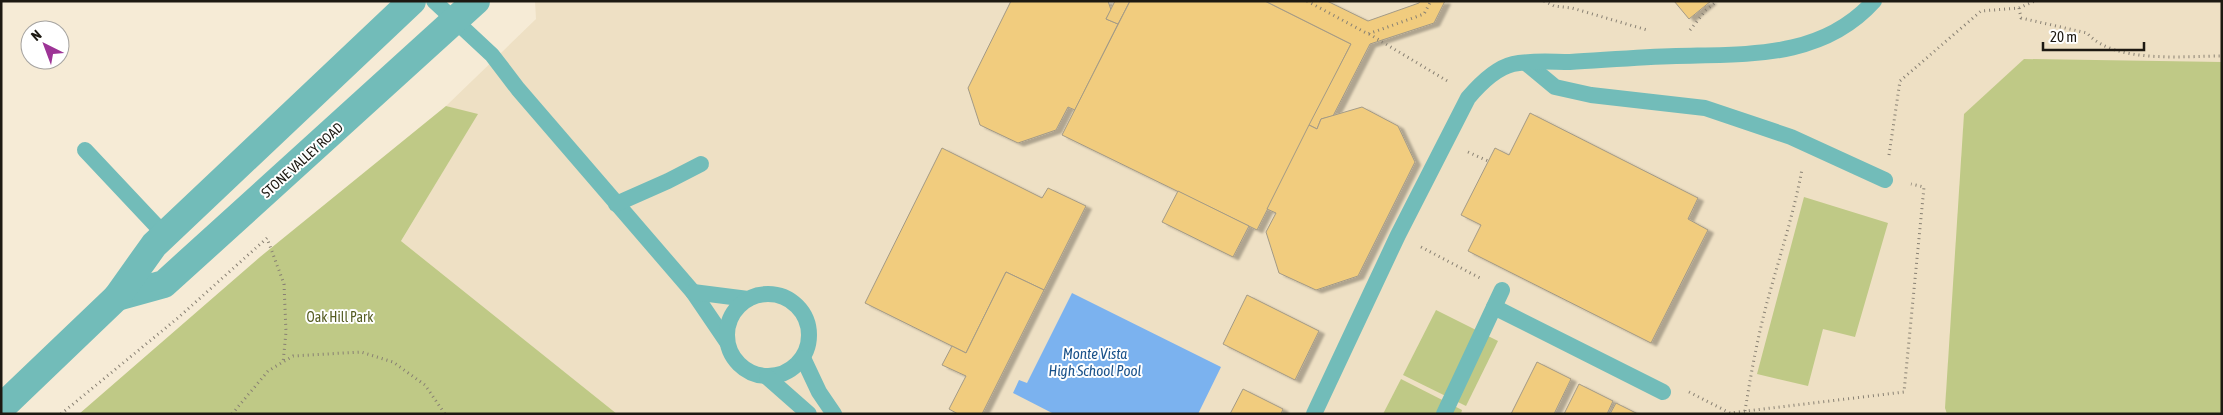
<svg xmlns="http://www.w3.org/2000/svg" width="2223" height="415" viewBox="0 0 2223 415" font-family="'Asap Condensed',sans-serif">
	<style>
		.built { fill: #eee0c4 }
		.green { fill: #bfc986 }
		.water { fill: #7bb2ef }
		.building { fill: #f1cc7e; stroke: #a39a86; filter: url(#shadow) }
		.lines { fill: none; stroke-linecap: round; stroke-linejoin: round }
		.path { stroke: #888073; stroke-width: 3; stroke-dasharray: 1 4; stroke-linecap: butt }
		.service { stroke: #72bcb9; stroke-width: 16 }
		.tertiary { stroke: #72bcb9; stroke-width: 28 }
		.labels { text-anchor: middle; stroke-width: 4; stroke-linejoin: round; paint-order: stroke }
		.street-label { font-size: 14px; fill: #1d1912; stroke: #fff }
		.park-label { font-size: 14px; fill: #565d23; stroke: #fff }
		.water-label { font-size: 15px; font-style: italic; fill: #1a528a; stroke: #fff }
	</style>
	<defs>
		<filter id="shadow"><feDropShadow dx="5.5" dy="3" stdDeviation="1" flood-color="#0004"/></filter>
	</defs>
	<rect width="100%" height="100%" fill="#f6ebd6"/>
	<path class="built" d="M535,1h1687v413h-1605l-216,-173 76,-126 -31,-9 90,-87z"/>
	<g class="green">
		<path d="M2024,59l198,3v352h-275l-2,-6 19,-294z"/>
		<path d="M446,106l32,8 -77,127 216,173h-538l181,-157z"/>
		<path d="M1804,197l84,26 -33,114 -32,-8 -15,57 -51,-12z"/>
		<path d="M1436,310l62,31 -32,65 -63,-31z"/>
		<path d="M1401,379l61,31 -1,4h-78z"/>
	</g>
	<path class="water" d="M1072,293l149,74 -23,47h-144l-41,-21 6,-13 8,3z"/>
	<g class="building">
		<path d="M1011,1h97l3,9 -5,9 12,5 -43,86 -7,-3 -12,23 -38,13 -38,-18 -12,-37z"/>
		<path d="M1115,1h15l-12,23 -12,-5z"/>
		<path d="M1130,1h135l86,43 -94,186 -195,-95z"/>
		<path d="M1265,1h62l41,20 51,-18 1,-2h25l-11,22 -64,21 -37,72 -12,3 -4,10 -8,-4 42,-81z"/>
		<path d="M1674,1h37l-22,18z"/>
		<path d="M1362,107l36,19 17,36 -57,114 -42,14 -37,-17 -13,-41 10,-19 -9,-4 42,-84 8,4 4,-10z"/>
		<path d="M1530,113l168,85 -10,21 20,11 -57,113 -183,-92 13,-26 -20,-10 34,-67 14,7z"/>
		<path d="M942,148l100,50 6,-10 38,18 -42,84 -38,-18 -40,81 -101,-50z"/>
		<path d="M1178,191l71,35 -16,31 -71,-35z"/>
		<path d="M1006,272l38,18 -62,124h-24l-9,-5 17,-33 -24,-11 10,-19 14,7z"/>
		<path d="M1247,295l72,36 -24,49 -72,-36z"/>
		<path d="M1537,362l34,17 -17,35h-43z"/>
		<path d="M1579,384l34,17 -6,13h-43z"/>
		<path d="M1243,389l40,20 -2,5h-51z"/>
		<path d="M1616,403l22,11h-28z"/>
	</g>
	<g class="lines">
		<g class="path">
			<path d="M1307,1l61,33 56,-20 7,-13"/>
			<path d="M1544,1l10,5 18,2 75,22"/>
			<path d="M2019,8l2,10 66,15c27,31 97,23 135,23"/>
			<path d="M1690,30l16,-20 11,-9"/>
			<path d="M1369,34l80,48"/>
			<path d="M1468,152l20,9"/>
			<path d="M1889,155l11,-74 81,-70 38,-3 16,-7"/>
			<path d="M1421,247l59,31"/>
			<path d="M1689,392l41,21 174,-21 20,-205 -13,-3"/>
			<path d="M1745,411c6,-38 13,-76 23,-112 12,-44 26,-86 34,-130"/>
			<path d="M61,414l118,-97 88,-79 17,46 2,48 -3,31"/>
			<path d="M232,414l36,-43 25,-15 68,-4 32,10 32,23 20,29"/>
		</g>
		<g class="service">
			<path d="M434,1l58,54 26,34 175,203 34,50"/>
			<path d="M1526,63l29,24 36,8 114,13 86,29 94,43"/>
			<path d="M85,150l80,85"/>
			<path d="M616,204l52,-23 33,-17"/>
			<path d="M693,292l55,7"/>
			<circle cx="768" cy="335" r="41"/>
			<path d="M1494,307l169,85"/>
			<path d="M803,358l16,34 15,22"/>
			<path d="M767,377l42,37"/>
			<path d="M1314,414l84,-179 70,-137c11,-13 28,-30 45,-34 18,-4 39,-2 57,-2 35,-2 71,-5 106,-6 72,-2 146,3 198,-55"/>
			<path d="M1444,414l58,-124"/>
		</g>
		<g class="tertiary">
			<path d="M117,297l47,-13 312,-283"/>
			<path d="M1,408l116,-111 37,-52 258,-244"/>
		</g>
	</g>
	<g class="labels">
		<g class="street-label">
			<text transform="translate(302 160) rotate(-42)" y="5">STONE VALLEY ROAD</text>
		</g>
		<g class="park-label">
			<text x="340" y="322">Oak Hill Park</text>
		</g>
		<g class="water-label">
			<text x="1095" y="359">Monte Vista<tspan x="1095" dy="17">High School Pool</tspan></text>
		</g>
	</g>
	<rect width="2223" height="415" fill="none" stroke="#1d1912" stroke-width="5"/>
	<g transform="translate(45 45) rotate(318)"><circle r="24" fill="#ffffff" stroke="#a5a3a0"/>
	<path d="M0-4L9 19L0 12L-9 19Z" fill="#9d3496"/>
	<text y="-8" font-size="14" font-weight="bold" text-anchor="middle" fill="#1d1912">N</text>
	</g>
	<path d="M2043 42v8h101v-8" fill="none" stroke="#1d1912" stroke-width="2.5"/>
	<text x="2050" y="42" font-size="15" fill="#1d1912" stroke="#ffffff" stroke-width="4" paint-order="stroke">20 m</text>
</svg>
